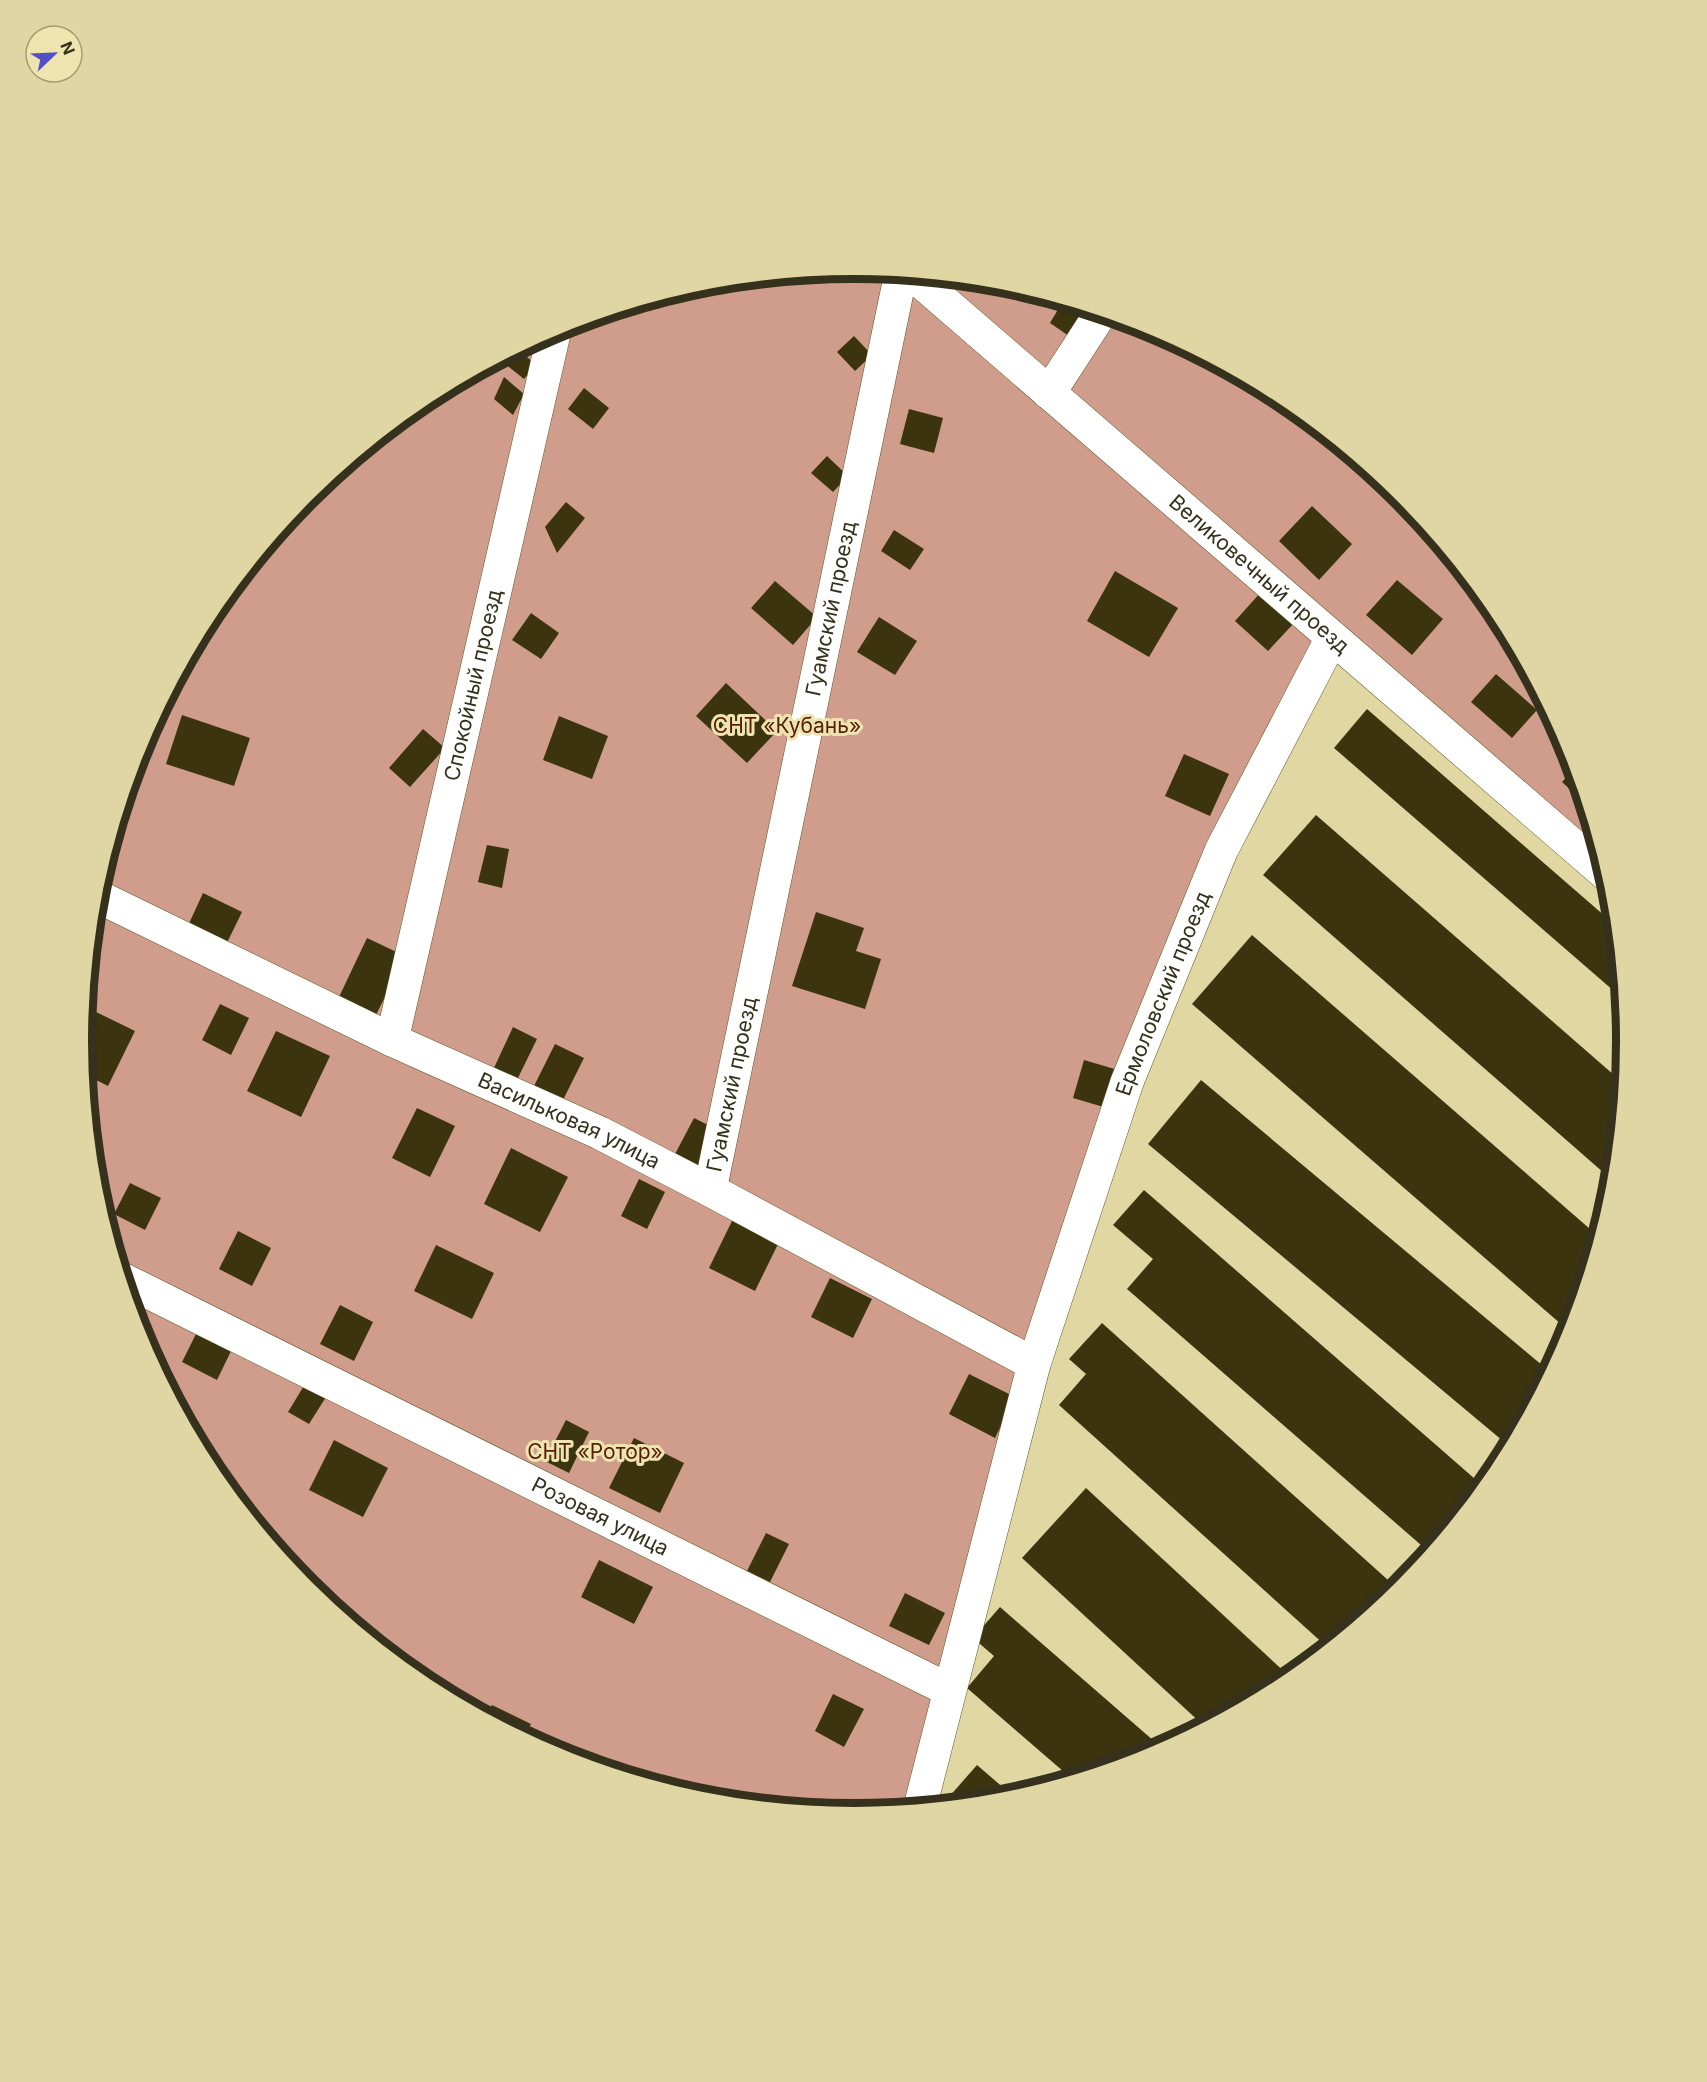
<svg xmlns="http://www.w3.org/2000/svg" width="1707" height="2082" viewBox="0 0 1707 2082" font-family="Inter,sans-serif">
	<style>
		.garden { fill: #d09d8c }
		.building { fill: #3b340e }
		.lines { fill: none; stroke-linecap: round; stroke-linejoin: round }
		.minor-casing { stroke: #5f5624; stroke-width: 34 }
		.minor { stroke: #fff; stroke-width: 33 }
		.labels { text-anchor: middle; stroke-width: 6; stroke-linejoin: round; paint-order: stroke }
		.street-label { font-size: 21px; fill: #35311c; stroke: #eee4af }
		.park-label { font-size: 21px; fill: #571f0a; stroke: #eee4af }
		.rim { fill: none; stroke: #35311c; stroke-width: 8 }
	</style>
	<rect width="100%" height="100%" fill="#e1d7a2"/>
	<path class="garden" d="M854,269l151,14 144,44 134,72 117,96 96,117 71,134 39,128 -274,-236 -205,444 -207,725 -67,6 -151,-14 -144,-44 -134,-72 -117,-96 -96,-117 -71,-134 -44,-145 -15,-150 15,-151 44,-145 71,-133 97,-117 117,-96 133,-72 145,-44z"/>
	<g class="building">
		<path d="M1063,301l23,7 -17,28 -19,-13z"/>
		<path d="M854,336l18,19 -17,16 -18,-19z"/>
		<path d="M518,349l18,16 -12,14 -25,-20z"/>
		<path d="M504,377l20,17 -11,21 -19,-16z"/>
		<path d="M584,388l25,20 -16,21 -25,-20z"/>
		<path d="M909,409l34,9 -9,35 -34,-9z"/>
		<path d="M827,456l21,20 -15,16 -22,-19z"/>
		<path d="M566,502l19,16 -28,35 -12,-26z"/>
		<path d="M1312,506l40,38 -33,36 -40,-39z"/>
		<path d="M894,530l30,19 -14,21 -29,-19z"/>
		<path d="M1115,571l63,37 -29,49 -62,-36z"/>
		<path d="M1397,580l46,39 -31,36 -46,-40z"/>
		<path d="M775,581l42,36 -24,28 -42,-37z"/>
		<path d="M1261,592l34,30 -27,29 -33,-30z"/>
		<path d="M531,613l28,20 -18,26 -29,-19z"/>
		<path d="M879,617l38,24 -22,34 -38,-23z"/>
		<path d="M1496,674l41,36 -25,28 -41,-36z"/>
		<path d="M726,683l51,48 -30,32 -51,-47z"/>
		<path d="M1367,709l247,215 8,74 -288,-250z"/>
		<path d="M182,715l68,23 -16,48 -68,-22z"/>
		<path d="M559,716l49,20 -16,43 -49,-19z"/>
		<path d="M423,729l22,19 -35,39 -21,-19z"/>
		<path d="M1184,754l45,20 -19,42 -45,-20z"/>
		<path d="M1574,769l11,34 -23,-21z"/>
		<path d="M1316,815l306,267 -10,98 -349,-305z"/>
		<path d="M487,845l22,4 -7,39 -24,-6z"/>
		<path d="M203,893l39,19 -18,37 -38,-19z"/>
		<path d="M816,912l48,16 -8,23 25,8 -16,50 -73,-23z"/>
		<path d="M1252,935l346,301 -29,95 -377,-327z"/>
		<path d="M367,938l38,18 -29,59 -37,-18z"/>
		<path d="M220,1004l29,14 -18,37 -29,-15z"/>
		<path d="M90,1009l45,22 -27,55 -24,-12 -3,-33 2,-16z"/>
		<path d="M513,1027l24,12 -21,43 -23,-12z"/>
		<path d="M276,1031l54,25 -29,61 -54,-26z"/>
		<path d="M555,1044l29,14 -22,44 -29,-14z"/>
		<path d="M1084,1060l34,10 -11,38 -34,-10z"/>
		<path d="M1201,1080l348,291 -40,75 -361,-302z"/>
		<path d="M417,1108l38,18 -25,51 -38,-19z"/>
		<path d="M694,1118l28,14 -18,38 -30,-14z"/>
		<path d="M511,1148l57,29 -28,55 -56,-28z"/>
		<path d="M639,1179l26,13 -18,37 -26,-13z"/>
		<path d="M130,1183l31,15 -16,32 -31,-16z"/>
		<path d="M1144,1190l339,296 -54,66 -302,-263 26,-30 -40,-34z"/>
		<path d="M733,1219l46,23 -24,49 -46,-23z"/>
		<path d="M238,1231l33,17 -19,38 -33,-17z"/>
		<path d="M436,1245l58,28 -22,46 -58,-28z"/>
		<path d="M830,1278l42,21 -19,39 -42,-21z"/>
		<path d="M340,1305l33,17 -19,39 -34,-17z"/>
		<path d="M1102,1323l296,266 -71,58 -268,-242 27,-31 -17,-15z"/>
		<path d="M198,1330l35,17 -16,33 -35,-18z"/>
		<path d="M969,1374l46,23 -20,41 -46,-24z"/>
		<path d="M305,1384l21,13 -17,27 -21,-12z"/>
		<path d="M566,1420l23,12 -20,41 -24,-12z"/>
		<path d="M634,1438l50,25 -24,50 -51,-25z"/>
		<path d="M334,1440l54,28 -25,49 -54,-27z"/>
		<path d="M1086,1488l204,189 -8,6 -78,43 -182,-168z"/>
		<path d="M766,1533l23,11 -19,38 -23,-11z"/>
		<path d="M599,1560l54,27 -19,37 -53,-27z"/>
		<path d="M905,1593l40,20 -16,32 -40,-19z"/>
		<path d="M1000,1607l162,141 -13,7 -78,23 -104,-90 27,-32 -21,-18z"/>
		<path d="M421,1668l23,11 -6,12 -22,-14z"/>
		<path d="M833,1694l31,15 -20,38 -29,-16z"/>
		<path d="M492,1705l39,19 -7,13 -38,-21z"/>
		<path d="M977,1765l36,31 -9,3 -49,5 -7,-6z"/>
	</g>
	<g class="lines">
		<defs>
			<g id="minor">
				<path id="s1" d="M912,274l694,600"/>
				<path d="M1049,393l52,-80"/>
				<path id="s2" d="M95,895l297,145 208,93 110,57 324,174"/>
				<path id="s3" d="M392,1040l163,-711"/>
				<path id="s4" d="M710,1190l191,-917"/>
				<path id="s5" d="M122,1279l827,411"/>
				<path id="s6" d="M920,1807l114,-443 93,-282 94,-231 111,-213"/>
			</g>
		</defs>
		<use href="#minor" class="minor-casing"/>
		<use href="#minor" class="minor"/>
	</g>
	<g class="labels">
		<g class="street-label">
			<text dy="7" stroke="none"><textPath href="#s1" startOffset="459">Великовечный проезд</textPath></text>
			<text dy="7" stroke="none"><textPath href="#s4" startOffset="594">Гуамский проезд</textPath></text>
			<text dy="7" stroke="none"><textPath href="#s3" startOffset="364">Спокойный проезд</textPath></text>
			<text dy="7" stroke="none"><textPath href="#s6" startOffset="850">Ермоловский проезд</textPath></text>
			<text dy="7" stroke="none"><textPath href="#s4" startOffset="108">Гуамский проезд</textPath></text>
			<text dy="7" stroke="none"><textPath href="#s2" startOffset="525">Васильковая улица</textPath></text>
			<text dy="7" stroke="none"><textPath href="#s5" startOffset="534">Розовая улица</textPath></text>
		</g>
		<g class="park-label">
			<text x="787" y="733">СНТ «Кубань»</text>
			<text x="595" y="1459">СНТ «Ротор»</text>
		</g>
	</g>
	<path d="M0 0H1707V2082H0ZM92 1041a762 762 0 1 1 1524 0a762 762 0 1 1-1524 0Z" fill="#dfd6a3" fill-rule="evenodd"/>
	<path class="rim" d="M92 1041a762 762 0 1 1 1524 0a762 762 0 1 1-1524 0Z"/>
	<g transform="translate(54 54) rotate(67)"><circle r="28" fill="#eee4af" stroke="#a49c74" stroke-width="1.5"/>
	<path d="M0-4.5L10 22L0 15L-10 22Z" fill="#5350c7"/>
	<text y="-9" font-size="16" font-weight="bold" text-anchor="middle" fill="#35311c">N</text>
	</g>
</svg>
